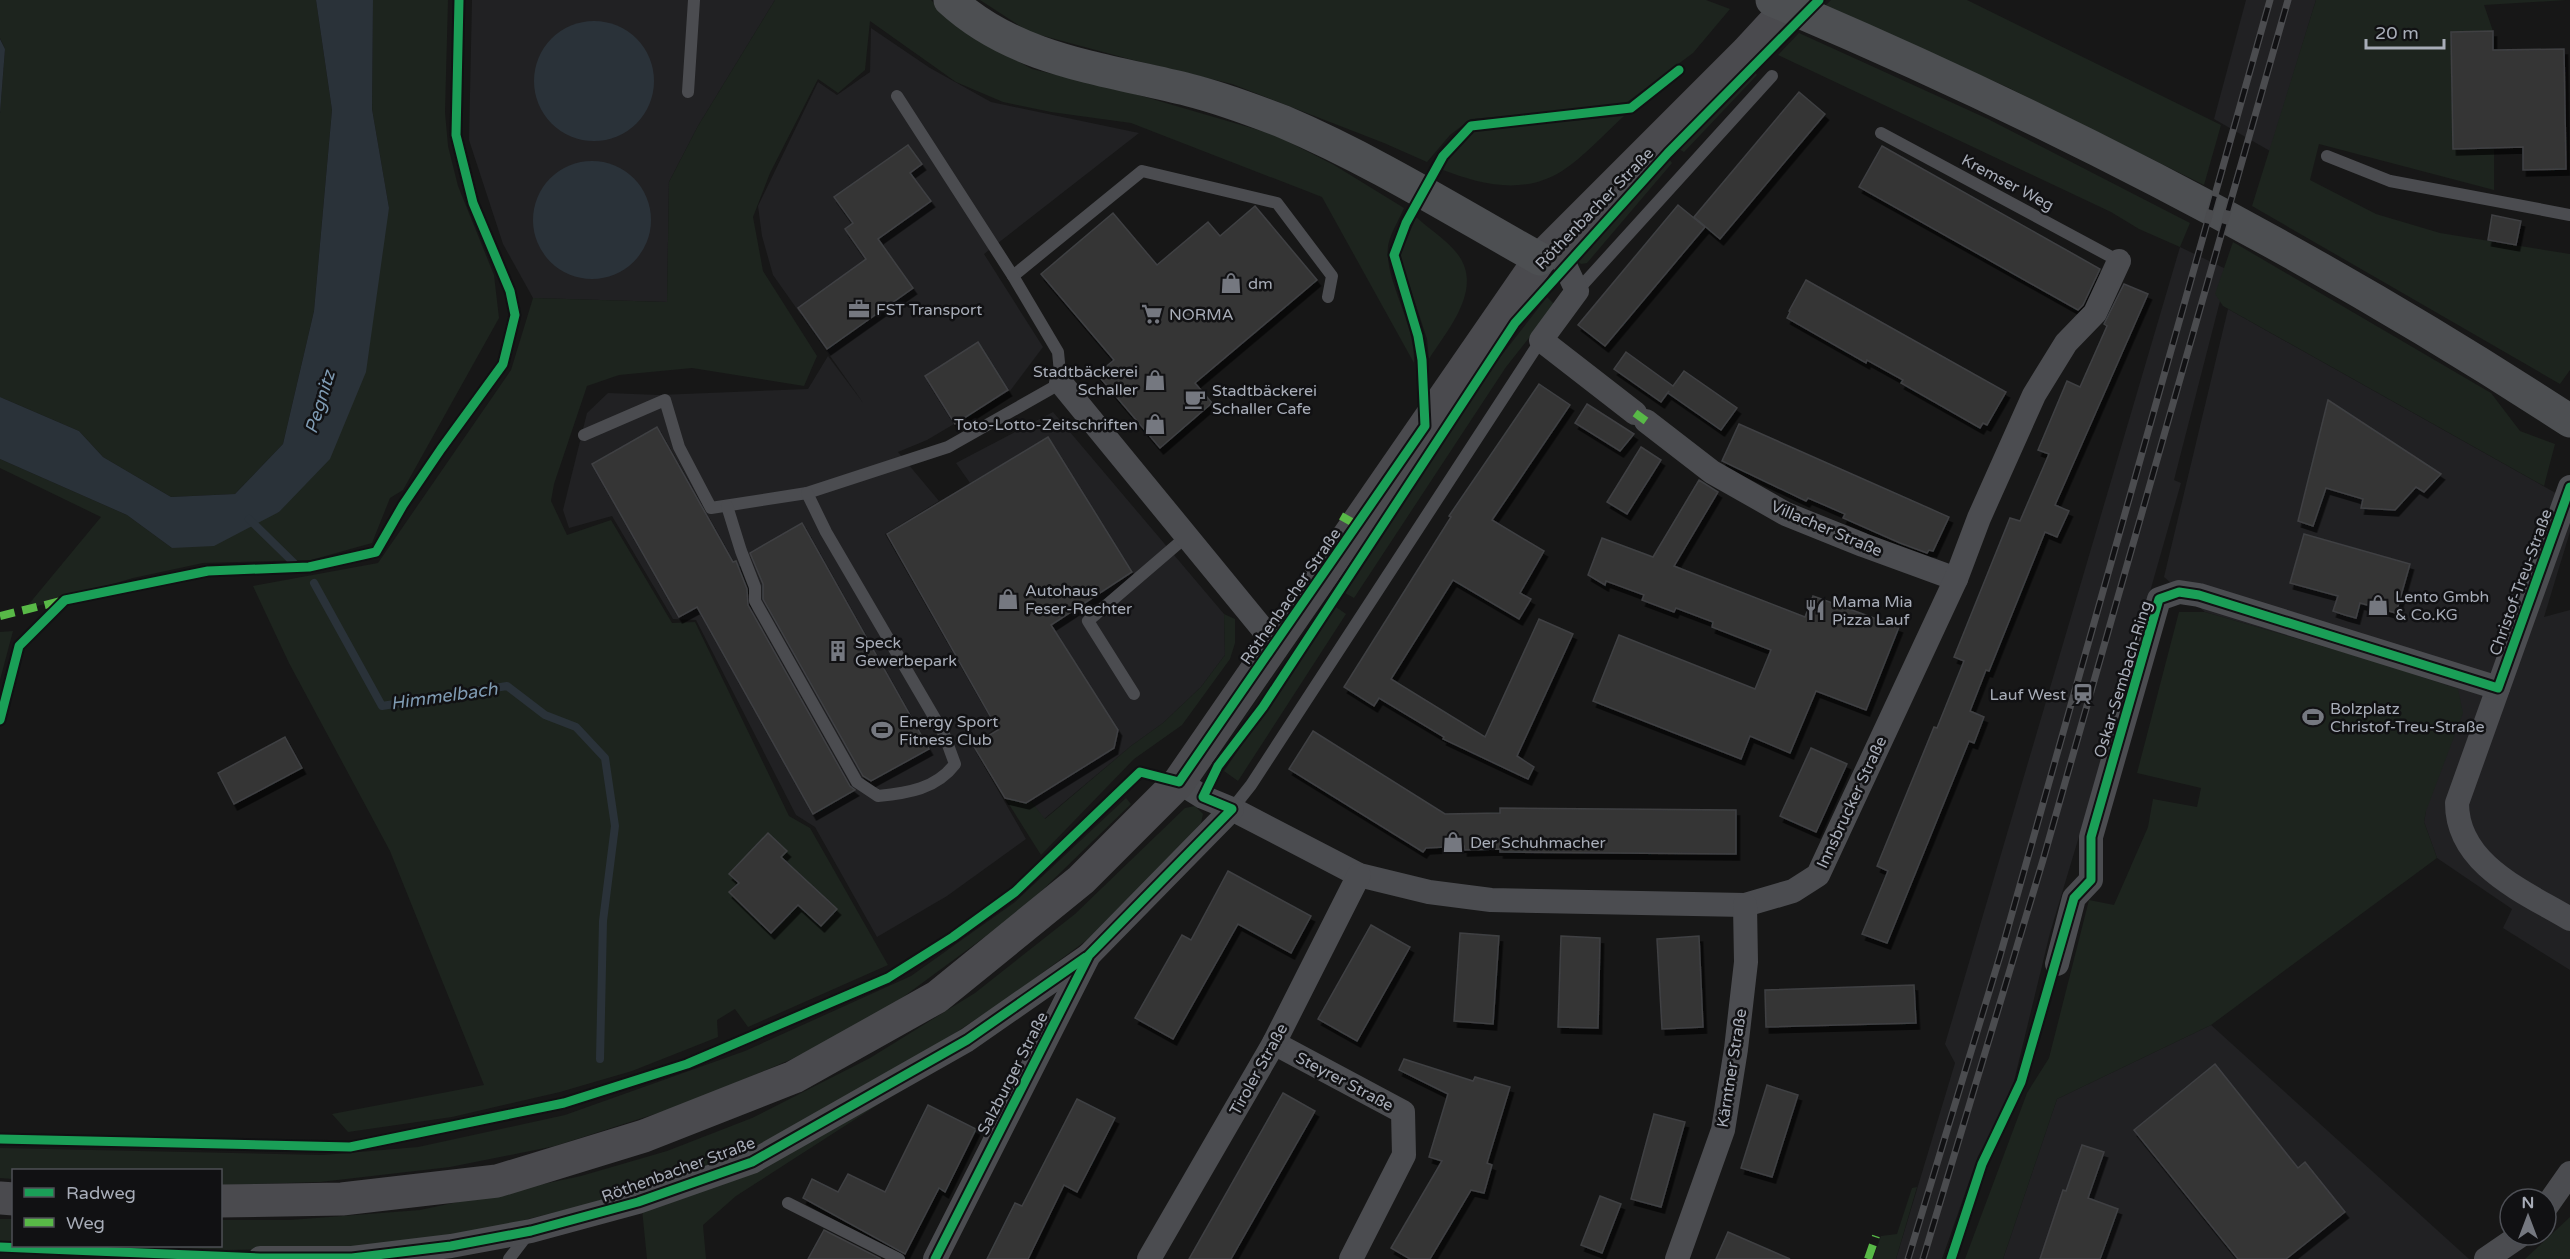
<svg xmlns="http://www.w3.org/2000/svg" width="2570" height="1259" viewBox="0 0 2570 1259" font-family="'Varela Round',sans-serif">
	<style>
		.built { fill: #212123 }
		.green { fill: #1d241e }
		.water { fill: #2a3239 }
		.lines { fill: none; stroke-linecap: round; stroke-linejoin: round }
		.stream { stroke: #2a3239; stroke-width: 8 }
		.building { fill: #353536; stroke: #3f4043; stroke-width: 1.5; filter: url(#shadow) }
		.service { stroke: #4b4c50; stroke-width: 12 }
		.minor { stroke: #4b4c50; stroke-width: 24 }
		.secondary { stroke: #4a4a4e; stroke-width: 33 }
		.primary { stroke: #4d4f52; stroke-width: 33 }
		.rail-casing { stroke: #4b4c4f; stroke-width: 7 }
		.rail { stroke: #111113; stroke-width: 4.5; stroke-dasharray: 14; stroke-linecap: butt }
		.quiet { stroke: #58b947; stroke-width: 8; stroke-dasharray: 15 8; stroke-linecap: butt }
		.cycleway-casing { stroke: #111113; stroke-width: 13 }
		.cycleway { stroke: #1a9f57; stroke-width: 9 }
		.labels { text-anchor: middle; stroke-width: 5; stroke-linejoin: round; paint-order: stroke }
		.street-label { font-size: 16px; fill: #a8adb8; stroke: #111113 }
		.poi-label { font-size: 16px; fill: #a8adb8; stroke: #111113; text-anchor: start }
		.water-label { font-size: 18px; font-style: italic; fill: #7f9bb3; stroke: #111113 }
	</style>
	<defs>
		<filter id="shadow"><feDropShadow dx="3.5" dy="6" stdDeviation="0" flood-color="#0009"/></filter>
	</defs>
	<rect width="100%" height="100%" fill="#171717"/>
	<g class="built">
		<path d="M472,0h303l-77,126 -29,56 -2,120 -134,-4 -30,-54 -34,-104z"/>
		<path d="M2246,0h70l-46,151 -56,-32z"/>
		<path d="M871,28l59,40 61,34 148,31 -155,121 59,93 -33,44 -83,49 -29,12 41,49 -54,33 111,194 -24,17 54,94 -79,57 -70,41 -62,-110 -19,-12 -100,-195 -23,-1 -61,-103 -43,12 -6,-18 24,-97 21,-20 51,2 149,-6 20,-33 36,48 -91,-129 -11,-39 -4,-30 60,-124 19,13 33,-23z"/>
		<path d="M2180,247l48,23 -54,210 7,3 -79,277 -52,173 -36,148 -20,47 -16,28 -36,103h-46l59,-196 -10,-19z"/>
		<path d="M2228,309l342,192v31l-26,85 26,-7v360l-67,-42 9,-19 -75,-51 -13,-36 2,-11 -42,-147 -179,-52 -41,-35z"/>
		<path d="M1053,412l171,202 1,41 -24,32 -38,36 -32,23 -87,73 -14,-19 88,-70 -67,-105 82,-52 -85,-135 -78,45 -14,-20z"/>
		<path d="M2211,1025l258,234h-466l54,-160z"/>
	</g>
	<g class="green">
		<path d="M0,0h316l16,110 -18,201 -31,133 -48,50 -64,3 -68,-40 -24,-26 -79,-34v-284l5,-64 -5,-11z"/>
		<path d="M373,0h75l-3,112 3,34 10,40 36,89 5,43 -96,172 -13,8 -18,45 -61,17 -108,3 -70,15 -109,32 77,-93 -101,-49v-9l127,56 45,33 107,-36 110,-304 -17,-99z"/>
		<path d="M775,0h156l32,31 69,38 103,25 140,41 59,30 70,43c-5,12 -14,26 -16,38 -4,34 28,78 26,117l-92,-166 -191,-74 -80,-11 -48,-10 -47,-20 -86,-61 -5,49 -27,23 -20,-14 -48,94 -17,44 10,54 54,85 -13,30 -112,-18 -73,7 -32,11 -33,98 -3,17 16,34 44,-15 61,103 23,-1 94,194 21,12 78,137 -140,62 -13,-18 -18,11 1,17 -86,34 -72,21 -108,25 -104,15 -16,-18 152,-29 -94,-234 -101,-188 -36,-77 125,-23 133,-193 22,-72 134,4 2,-120 29,-56z"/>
		<path d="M980,0h726l24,9 -37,44 -71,53 -151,13 -21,16 -23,27 -43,-19 -152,-59 -103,-25 -100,-27z"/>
		<path d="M1831,0h136l254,125 -17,60 -197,-98 -182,-81z"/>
		<path d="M2316,0h251l-83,5 9,26 -42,1 2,116h41v42l-175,-46 -9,36 66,34 64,19 130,21v116l-10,14 -308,-178z"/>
		<path d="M1799,33l189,86 202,104 -10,24 -41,-18 -28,-17 -333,-157z"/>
		<path d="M1755,72l2,3 -73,77 -5,-3z"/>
		<path d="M1624,116c-19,17 -41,42 -62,55 -38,24 -80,14 -119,-1l3,-9 28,-31z"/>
		<path d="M1669,159l3,4 -85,100 -6,1 -4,-4z"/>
		<path d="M1416,217c12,11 28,21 39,34 31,35 -6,77 -26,108l-2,-20 -27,-83z"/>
		<path d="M2233,242l258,151 29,38 35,13 -11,42 -321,-180 -8,-12z"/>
		<path d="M1547,297l8,8 -49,62 -152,231 -9,-5 149,-228z"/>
		<path d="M1336,607l10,7 -108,167 -14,-10z"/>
		<path d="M2179,612h26l179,52 74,25 5,24 -37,98 -2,11 13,36 -226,167 -154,74 -54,160h-38l62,-166 22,-35 40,-158 25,5 34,-78 5,-28 44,8 4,-19 -64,-15z"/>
		<path d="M1224,614l11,5v24l-5,16 -48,66 -48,34 -93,96 -36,-57 25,2 15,19 86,-73 32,-23 38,-36 24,-32z"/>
		<path d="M13,631l-13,49v-48z"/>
		<path d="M1126,798l5,6 -107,104 -148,109 -84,42 -109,46 -128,41 -105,21 -130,15 -99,3 -1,-15h-206l-1,9 -13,-1v-30l323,7 95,-8 147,-32 180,-64 166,-75 104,-74z"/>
		<path d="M1195,806l8,8 -2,9 -40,46 -74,71 -79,58 -124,82 -113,59 -92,38 -98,29 -93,23 -134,19 -129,2 -127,-4h122l1,-26h69l130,-10 161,-34 86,-25 85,-33 118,-60 105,-65 100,-79 110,-106z"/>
		<path d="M896,1093l-160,103 -33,29 3,34h-59l-5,-50z"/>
		<path d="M1917,1187l-21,72h-23l8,-23 16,-2 15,-46z"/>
		<path d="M2570,1217v42h-45z"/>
		<path d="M0,1219h13v24l-13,-1z"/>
	</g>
	<g class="water">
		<path d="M316,0h57l-1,109 17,99 -23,164 -36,87 -51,53 -65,34 -42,2 -45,-33 -127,-56v-62l79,34 24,26 68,40 64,-3 48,-50 31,-133 18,-201z"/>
		<circle cx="594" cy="81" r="60"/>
		<path d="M0,39l5,10 -5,64z"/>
		<circle cx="592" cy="220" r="59"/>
	</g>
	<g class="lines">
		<g class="stream">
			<path d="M249,519l46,45"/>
			<path d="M314,583l68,123 125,-20 38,29 31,12 29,31 10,68 -12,95 -3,138"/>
		</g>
	</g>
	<g class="building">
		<path d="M2493,31v19l71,-1 2,120 -43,1v-23l-70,2 -2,-117z"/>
		<path d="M1799,92l26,22 -105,125 -26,-22z"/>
		<path d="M908,145l14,19 -12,9 21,28 -53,38 35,49 -86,61 -29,-41 68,-49 -21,-30 8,-6 -19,-26z"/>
		<path d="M1882,146l218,123 -17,36 -5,5 -219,-123z"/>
		<path d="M1678,205l27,22 -100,119 -27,-21z"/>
		<path d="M1255,206l62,74 -122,103 17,20 -52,45 -63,-74 17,-14 -73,-86 72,-61 44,52 51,-43 12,14z"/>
		<path d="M2492,215l29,6 -5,24 -28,-5z"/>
		<path d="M1806,280l200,112 -19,33 -4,-2 -3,5 -79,-45 2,-3 -36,-20 -1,3 -79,-45 3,-6 -1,-1z"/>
		<path d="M2124,284l24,10 -93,211 14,6 -12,26 -12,-5 -56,139 -3,-1 -16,41 14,6 -10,26 -5,-2 -82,202 -25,-9 26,-63 -11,-5 57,-139 3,1 27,-67 -10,-4 56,-139 10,3 29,-67 -11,-4 29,-69 13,6 27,-61 -3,-2z"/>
		<path d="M978,342l30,48 -53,34 -30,-48z"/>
		<path d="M1626,352l47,34 11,-15 53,37 -16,22 -53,-37 1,-2 -8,11 -47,-33z"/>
		<path d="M1539,384l31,21 -78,115 52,31 -24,42 11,6 -12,20 -66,-39 -62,99 94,58 54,-118 34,15 -56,122 17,11 -6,12 -85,-40 1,-2 -65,-39 -5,8 -30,-19 107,-170 -2,-1z"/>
		<path d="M2328,400l113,74 -17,18 -8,-5 -21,23 -34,-2 2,-9 -37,-11 -13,38 -15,-5z"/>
		<path d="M1587,404l47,30 -14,17 -45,-28z"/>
		<path d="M1739,424l210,93 -16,34 -4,-1 -2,3 -27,-10 -57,-25 2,-4 -37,-16 -2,3 -84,-40z"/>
		<path d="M657,427l76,135 3,-1 11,28 1,16 102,181 5,4 -42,24 -116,-207 -18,10 -87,-153z"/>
		<path d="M1048,437l84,135 -81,53 67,105 -4,18 -88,55 -21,-5 -32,-53 25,-15 -111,-196z"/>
		<path d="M1641,447l20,13 -34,54 -20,-12z"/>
		<path d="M1699,480l19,12 -44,74 131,51 8,-21 86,31 -33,83 -50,-19 -26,62 -40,-17 -9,23 -148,-58 26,-66 136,54 16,-39 -59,-23 1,-5 -37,-14 -2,4 -32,-12 2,-5 -38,-14 -1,4 -17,-10 14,-37 51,19z"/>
		<path d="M802,523l127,226 -58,32 -8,-5 -100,-177v-15l-13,-31z"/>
		<path d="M2304,534l106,30 -14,49 -36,-10 -4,15 -11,-3 -12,-4 5,-15 -48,-13z"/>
		<path d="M1313,731l132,83 55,-1v-5l236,2v44l-236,-2v-3l-36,1v-4l-38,2 -3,4 -134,-83z"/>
		<path d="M285,737l17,31 -68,36 -16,-31z"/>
		<path d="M1811,748l36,16 -31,68 -36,-16z"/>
		<path d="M768,833l19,18 -6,6 56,52 -16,17 -23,-21 -27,28 -42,-41 10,-9 -10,-9z"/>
		<path d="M1228,871l83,45 -20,37 -53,-29 -65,115 -38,-21 47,-83 9,5z"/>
		<path d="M1371,925l39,22 -53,94 -39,-22z"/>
		<path d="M1460,933l39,3 -6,88 -39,-3z"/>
		<path d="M1561,936l39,2 -2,90 -40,-1z"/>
		<path d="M1699,936l4,91 -41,2 -5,-90z"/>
		<path d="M1914,985l2,38 -150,4 -1,-37z"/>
		<path d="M1404,1059l69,22 2,-4 35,10 -23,76 5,2 -8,28 -13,-3 -41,69h-20l-19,-11 51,-87 -13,-4 19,-63 -49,-24z"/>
		<path d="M2215,1064l83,104 7,-6 40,50 -59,47h-48l-104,-129z"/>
		<path d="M1767,1085l31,10 -26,82 -31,-9z"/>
		<path d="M1283,1093l32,18 -84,148h-42z"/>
		<path d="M1077,1099l38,19 -38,74 -13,-7 -36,74h-41l28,-56 7,3z"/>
		<path d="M928,1105l48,24 -31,63 -6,-4 -34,66 -102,-56 9,-19 26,13 10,-18 37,18z"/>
		<path d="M1654,1114l31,8 -24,85 -30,-8z"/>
		<path d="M2082,1145l22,7 -16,46 30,11 -18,50h-60l23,-69 3,1z"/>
		<path d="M1600,1196l21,8 -19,49 -21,-8z"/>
		<path d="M824,1230l57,29h-73z"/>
		<path d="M1728,1232l62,27h-74z"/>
	</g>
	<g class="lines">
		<g class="service">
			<path d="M688,92l6,-92"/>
			<path d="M1881,133l238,128"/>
			<path d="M2327,156l63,25 180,34"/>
			<path d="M1013,276l129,-105 135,32 55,73 -4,21"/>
			<path d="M1577,291l195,-215"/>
			<path d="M584,435l81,-35 14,47 32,61 96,-15 141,-46 113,-64 -3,-31 -45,-76 -116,-180"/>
			<path d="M727,506l14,45 14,36v14l102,181 21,14c30,-3 58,-7 77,-32l-11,-30 -118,-202 -19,-39"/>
			<path d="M1134,694l-46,-73 99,-85"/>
			<path d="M1232,809l19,-24 290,-445"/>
			<path d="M788,1203l111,56"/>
			<path d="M0,1247l260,11"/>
			<path d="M509,1259l19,-25"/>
		</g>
		<g class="minor">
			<path d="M1555,244l22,47 -36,49 94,73"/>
			<path d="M1061,383l214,261"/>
			<path d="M1646,421l66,51 74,42 77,31 93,34"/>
			<path d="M2570,487l-113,316c0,62 68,89 113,116"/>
			<path d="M1179,782l24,15 29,12 127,66 70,17 62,8 254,5 48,-14 25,-16 138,-296 23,-61 55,-123 32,-52 29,-30 24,-52"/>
			<path d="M2057,964l17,-66 17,-18v-43l68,-238 20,-7 20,3 299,93"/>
			<path d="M1274,1043l129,69 1,43 -53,104"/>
			<path d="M2546,1207l24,-34"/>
			<path d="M260,1258h92l99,-12 80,-15 107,-29 114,-40 215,-122 122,-85"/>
			<path d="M935,1259l154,-304 143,-146"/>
			<path d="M1149,1259l125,-216 85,-168"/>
			<path d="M1677,1259l46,-129 13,-81 10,-87 -1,-57"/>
			<path d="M2486,1259l35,-24"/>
		</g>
		<g class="secondary">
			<path d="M0,1198l14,1"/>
			<path d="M220,1201l122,-2 155,-18 147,-45 150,-59 143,-80 144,-117 98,-98 361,-523 207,-207 48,-52"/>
		</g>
		<g class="primary">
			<path d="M950,0c66,61 156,69 239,90 32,8 64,20 95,32 89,38 172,90 256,137"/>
			<path d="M1772,0c277,117 546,256 798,421"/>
		</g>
		<defs>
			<g id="rail">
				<path d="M1908,1259l92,-303 270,-956"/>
				<path d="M1923,1259l120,-399 245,-860"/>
			</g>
		</defs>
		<use href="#rail" class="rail-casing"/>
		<use href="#rail" class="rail"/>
		<g class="quiet">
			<path d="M1635,413l11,8"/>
			<path d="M1341,516l16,9"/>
			<path d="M0,616l61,-15"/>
			<path d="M1868,1259l8,-23"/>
		</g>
		<defs>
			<g id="cycleway">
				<path d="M0,720l19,-74 46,-46 143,-29 101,-4 67,-15 27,-47 38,-56 62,-85 12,-49 -5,-24 -37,-88 -17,-68 3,-135"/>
				<path d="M0,1139l350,8 214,-44 123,-39 201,-86 65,-41 62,-45 125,-120 39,10 246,-356 -3,-66 -4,-24 -24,-81 12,-32 37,-67 28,-30 160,-18 48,-38"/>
				<path d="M0,1247l260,11h92l99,-12 80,-15 107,-29 114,-40 215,-122 119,-83"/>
				<path d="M935,1259l154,-304 143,-146 -29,-12 15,-31 45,-59 252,-384 153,-170 151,-153"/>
				<path d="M1951,1259l31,-95 39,-82 53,-184 17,-18v-43l68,-238 20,-7 20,3 299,93 72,-201"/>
			</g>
		</defs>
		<use href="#cycleway" class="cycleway-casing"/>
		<use href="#cycleway" class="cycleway"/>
	</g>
	<defs>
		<symbol id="shop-bare" viewBox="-9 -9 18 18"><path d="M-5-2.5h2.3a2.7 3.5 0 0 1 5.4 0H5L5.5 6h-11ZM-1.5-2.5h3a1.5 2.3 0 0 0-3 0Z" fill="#757880" stroke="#111113" stroke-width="2.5" paint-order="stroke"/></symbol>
		<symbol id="office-bare" viewBox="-9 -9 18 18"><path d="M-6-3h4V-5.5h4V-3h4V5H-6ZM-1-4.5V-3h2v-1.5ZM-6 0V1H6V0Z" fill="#757880" stroke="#111113" stroke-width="2.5" paint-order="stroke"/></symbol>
		<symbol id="supermarket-bare" viewBox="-9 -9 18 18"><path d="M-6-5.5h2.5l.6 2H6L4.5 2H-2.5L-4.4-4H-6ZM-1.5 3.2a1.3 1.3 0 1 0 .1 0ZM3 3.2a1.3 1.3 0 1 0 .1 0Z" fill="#757880" stroke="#111113" stroke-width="2.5" paint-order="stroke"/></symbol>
		<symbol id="cafe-bare" viewBox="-9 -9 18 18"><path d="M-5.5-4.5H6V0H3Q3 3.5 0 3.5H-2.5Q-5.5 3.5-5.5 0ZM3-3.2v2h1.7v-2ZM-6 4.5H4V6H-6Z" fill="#757880" stroke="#111113" stroke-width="2.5" paint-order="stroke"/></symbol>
		<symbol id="restaurant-bare" viewBox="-9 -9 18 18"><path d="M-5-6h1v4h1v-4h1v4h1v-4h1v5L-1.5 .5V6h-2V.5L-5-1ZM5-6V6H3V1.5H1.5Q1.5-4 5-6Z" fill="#757880" stroke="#111113" stroke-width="2.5" paint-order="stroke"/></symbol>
		<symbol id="building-bare" viewBox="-9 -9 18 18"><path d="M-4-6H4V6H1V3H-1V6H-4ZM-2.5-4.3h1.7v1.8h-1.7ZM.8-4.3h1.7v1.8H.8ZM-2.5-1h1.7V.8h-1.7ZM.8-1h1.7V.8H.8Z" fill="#757880" stroke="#111113" stroke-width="2.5" paint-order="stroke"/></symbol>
		<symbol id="station-bare" viewBox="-9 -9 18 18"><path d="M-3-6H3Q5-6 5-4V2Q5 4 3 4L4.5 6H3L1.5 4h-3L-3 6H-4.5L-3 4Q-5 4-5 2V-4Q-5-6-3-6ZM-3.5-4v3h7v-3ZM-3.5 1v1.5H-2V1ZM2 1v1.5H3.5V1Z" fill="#757880" stroke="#111113" stroke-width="2.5" paint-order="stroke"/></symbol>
		<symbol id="stadium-bare" viewBox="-9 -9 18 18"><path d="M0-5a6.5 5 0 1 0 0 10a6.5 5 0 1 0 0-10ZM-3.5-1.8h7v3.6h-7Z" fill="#757880" stroke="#111113" stroke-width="2.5" paint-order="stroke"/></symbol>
	</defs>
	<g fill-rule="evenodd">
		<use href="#shop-bare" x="1216" y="268" width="30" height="30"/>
		<use href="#office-bare" x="844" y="294" width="30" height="30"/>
		<use href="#supermarket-bare" x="1137" y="299" width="30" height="30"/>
		<use href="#shop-bare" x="1140" y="365" width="30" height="30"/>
		<use href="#cafe-bare" x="1180" y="384" width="30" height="30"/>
		<use href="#shop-bare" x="1140" y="409" width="30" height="30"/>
		<use href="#shop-bare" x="993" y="584" width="30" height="30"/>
		<use href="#shop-bare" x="2363" y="590" width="30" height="30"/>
		<use href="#restaurant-bare" x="1800" y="595" width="30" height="30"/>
		<use href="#building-bare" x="823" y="636" width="30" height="30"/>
		<use href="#station-bare" x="2068" y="679" width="30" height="30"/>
		<use href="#stadium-bare" x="2298" y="702" width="30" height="30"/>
		<use href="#stadium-bare" x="867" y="715" width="30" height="30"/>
		<use href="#shop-bare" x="1438" y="827" width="30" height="30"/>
	</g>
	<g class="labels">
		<g class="street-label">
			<text transform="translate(2008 182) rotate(28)" y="6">Kremser Weg</text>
			<text transform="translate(1594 208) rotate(-46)" y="6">Röthenbacher Straße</text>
			<text transform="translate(1827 528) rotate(23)" y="6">Villacher Straße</text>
			<text transform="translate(2520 582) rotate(-70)" y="6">Christof-Treu-Straße</text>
			<text transform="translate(1290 596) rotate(-55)" y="6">Röthenbacher Straße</text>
			<text transform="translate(2122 679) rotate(-73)" y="6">Oskar-Sembach-Ring</text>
			<text transform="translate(1851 802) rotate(-65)" y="6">Innsbrucker Straße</text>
			<text transform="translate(1731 1068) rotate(-81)" y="6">Kärntner Straße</text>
			<text transform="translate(1258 1069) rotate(-61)" y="6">Tiroler Straße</text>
			<text transform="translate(1012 1073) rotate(-63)" y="6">Salzburger Straße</text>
			<text transform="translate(1345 1081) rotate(28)" y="6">Steyrer Straße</text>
			<text transform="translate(678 1169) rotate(-20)" y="6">Röthenbacher Straße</text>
		</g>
		<g class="poi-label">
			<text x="1248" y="289">dm</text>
			<text x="876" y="315">FST Transport</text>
			<text x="1169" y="320">NORMA</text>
			<text x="1138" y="377" text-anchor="end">Stadtbäckerei<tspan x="1138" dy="18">Schaller</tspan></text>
			<text x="1212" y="396">Stadtbäckerei<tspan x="1212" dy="18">Schaller Cafe</tspan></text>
			<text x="1138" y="430" text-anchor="end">Toto-Lotto-Zeitschriften</text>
			<text x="1025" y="596">Autohaus<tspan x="1025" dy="18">Feser-Rechter</tspan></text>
			<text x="2395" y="602">Lento Gmbh<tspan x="2395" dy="18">&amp; Co.KG</tspan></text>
			<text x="1832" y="607">Mama Mia<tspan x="1832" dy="18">Pizza Lauf</tspan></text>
			<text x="855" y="648">Speck<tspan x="855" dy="18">Gewerbepark</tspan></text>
			<text x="2066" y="700" text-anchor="end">Lauf West</text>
			<text x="2330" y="714">Bolzplatz<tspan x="2330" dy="18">Christof-Treu-Straße</tspan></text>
			<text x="899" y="727">Energy Sport<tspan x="899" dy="18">Fitness Club</tspan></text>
			<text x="1470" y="848">Der Schuhmacher</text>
		</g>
		<g class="water-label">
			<text transform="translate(320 402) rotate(-73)" y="6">Pegnitz</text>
			<text transform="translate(444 696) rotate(-8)" y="6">Himmelbach</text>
		</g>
	</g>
	<rect x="12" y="1169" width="210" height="78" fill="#111113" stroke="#4d4f55" stroke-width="1.5"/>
	<rect x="24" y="1188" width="30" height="9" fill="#1a9f57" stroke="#4d4f55" stroke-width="1.5"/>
	<text x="66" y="1199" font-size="18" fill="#a8adb8">Radweg</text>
	<rect x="24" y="1218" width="30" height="9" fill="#58b947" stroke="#4d4f55" stroke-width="1.5"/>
	<text x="66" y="1229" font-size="18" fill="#a8adb8">Weg</text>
	<g transform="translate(2528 1217)"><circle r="28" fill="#111113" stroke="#4d4f55" stroke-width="1.5"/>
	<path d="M0-4.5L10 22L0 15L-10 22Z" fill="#757880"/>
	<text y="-9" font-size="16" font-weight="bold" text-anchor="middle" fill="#a8adb8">N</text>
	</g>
	<path d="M2366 39v9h78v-9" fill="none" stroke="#a8adb8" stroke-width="3"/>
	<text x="2375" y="39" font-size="18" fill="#a8adb8" stroke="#111113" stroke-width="4.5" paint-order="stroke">20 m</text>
</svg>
